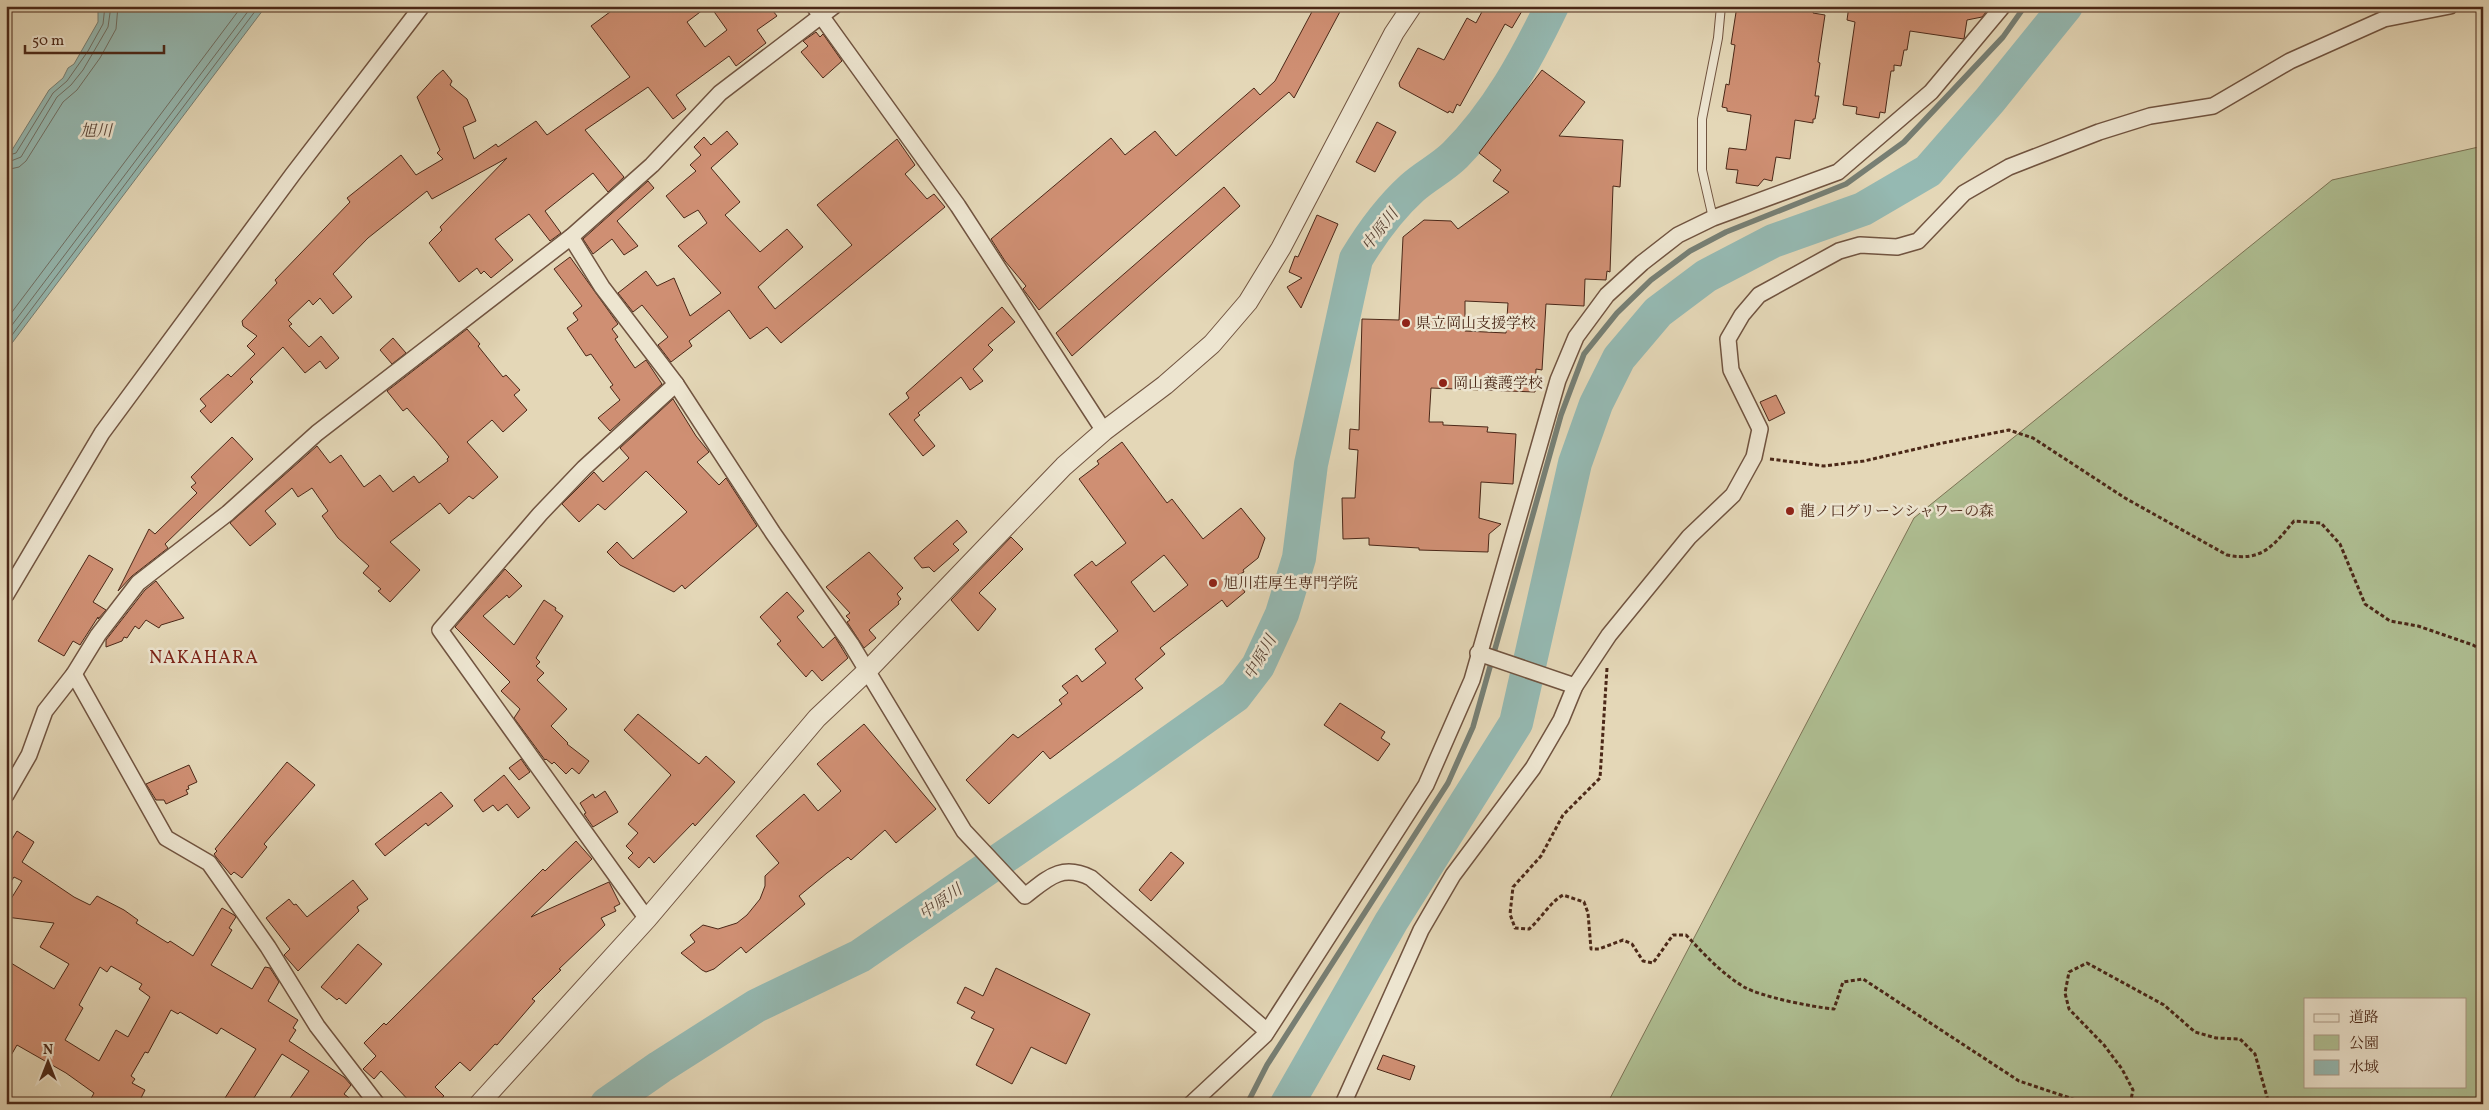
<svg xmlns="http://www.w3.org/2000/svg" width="2489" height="1110" viewBox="0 0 2489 1110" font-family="Vollkorn,'Noto Serif JP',serif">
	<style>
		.green { fill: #afbf93; stroke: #7d7456; fill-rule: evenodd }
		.water { fill: #95b9b2; stroke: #777f74 }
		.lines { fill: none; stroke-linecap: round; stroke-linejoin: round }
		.shore { stroke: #707065; stroke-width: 1 }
		.stream { stroke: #777f74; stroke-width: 5.5 }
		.river { stroke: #95b9b2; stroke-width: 34 }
		.building { fill: #cf8f73; stroke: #4b2818; fill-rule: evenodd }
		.service-casing { stroke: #715440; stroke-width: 10 }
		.minor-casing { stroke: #715440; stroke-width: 18 }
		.tertiary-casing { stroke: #715440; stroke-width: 21 }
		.path { stroke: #4b2818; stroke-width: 3; stroke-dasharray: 4 2.5; stroke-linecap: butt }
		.service { stroke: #ede5d0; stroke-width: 8 }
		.minor { stroke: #ede5d0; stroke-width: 15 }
		.tertiary { stroke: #ede5d0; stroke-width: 19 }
		.poi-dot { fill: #8f2418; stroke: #ede5d0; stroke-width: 2 }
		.labels { text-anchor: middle; stroke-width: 5; stroke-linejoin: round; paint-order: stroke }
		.poi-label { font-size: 15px; fill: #4b2818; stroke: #ede5d0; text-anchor: start }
		.water-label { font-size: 16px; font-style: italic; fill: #5a4537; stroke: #ede5d0 }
		.quarter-label { font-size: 18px; letter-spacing: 1px; fill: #7a1f14; stroke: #ede5d0 }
	</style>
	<rect width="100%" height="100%" fill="#e4d7b7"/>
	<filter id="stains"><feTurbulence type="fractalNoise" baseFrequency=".004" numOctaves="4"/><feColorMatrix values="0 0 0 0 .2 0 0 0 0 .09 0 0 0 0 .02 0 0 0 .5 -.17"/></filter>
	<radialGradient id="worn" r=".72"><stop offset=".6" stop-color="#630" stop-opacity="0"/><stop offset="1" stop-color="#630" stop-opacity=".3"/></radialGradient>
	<path class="green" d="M2483,146v958h-876l307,-586 418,-338zM2305,999h160v87h-160z"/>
	<path class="water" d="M101,6h165l-260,345v-199l6,-2 37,-60 14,-12 5,-10 6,-4 24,-42v-12z"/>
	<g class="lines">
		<g class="shore">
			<path d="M6,156l10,-3 37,-60 14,-12 21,-30 15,-27 2,-18"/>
			<path d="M6,163l15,-6 36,-60 14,-12 12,-15 25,-43 3,-21"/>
			<path d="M6,170l13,-3 7,-6 37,-59 14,-12 23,-32 16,-29 2,-23"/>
			<path d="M6,320l236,-314"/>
			<path d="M6,333l246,-327"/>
			<path d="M6,343l253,-337"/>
		</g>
		<path class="stream" d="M1247,1104l20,-39 181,-282 25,-56 88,-312 23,-61 33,-41 34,-33 39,-29 36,-19 120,-48 58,-42 99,-105 22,-31"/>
		<g class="river">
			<path d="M607,1104l53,-37 96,-61 104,-50 265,-182 110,-78 23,-30 24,-52 17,-56 12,-94 45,-205c15,-25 34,-51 56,-71 13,-12 30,-20 43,-33 42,-42 71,-95 97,-149"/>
			<path d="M1287,1104l104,-182 125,-199 59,-260 21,-59 23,-46 39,-46 48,-36 67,-35 90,-32 65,-38 62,-71 76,-94"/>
		</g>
	</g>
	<g class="building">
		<path d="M618,6h90l-21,16 18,25 22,-17 -17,-24h59l8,10 -20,14 9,13 -30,23 -7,-10 -53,39 10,14 -13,10 -25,-32 -63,43 39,47 -16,15 -15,-19 -48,38 16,22 -11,8 -21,-27 -34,25 18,21 -22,18 -7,-7 -3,3 -4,-6 -18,14 -30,-39 13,-13 -2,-3 67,-69 -75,41 -5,-8 -59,47 -35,36 19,23 -19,17 -13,-16 -7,7 -4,-5 -21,20 4,4 -3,2 20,21 12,-11 18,22 -13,11 -6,-8 -15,12 -22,-26 -33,32 3,3 -42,41 -11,-12 6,-5 -6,-7 28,-25 3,3 24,-23 -8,-8 10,-10 -14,-10 -1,-5 35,-38 -2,-3 75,-78 -3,-4 54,-43 15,20 27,-16 -6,-6 3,-3 -23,-53 19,-21 7,-6 9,11 -2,4 17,14 9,22 -13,6 11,32 22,-15 2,3 38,-26 11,14 83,-58 -39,-51z"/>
		<path d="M1315,6h28l-49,92 -5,-6 -250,218 -16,-21 3,-3 -21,-25 -14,-22 120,-101 14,17 30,-24 21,25 78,-68 6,7 15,-14z"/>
		<path d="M1485,6h27l10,5 -10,17 -7,-4 -45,82 -3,-2 -4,9 -4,-2 -1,2 -48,-26 -1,-4 19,-35 26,12 23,-42 9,5z"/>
		<path d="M1737,6h77l-1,7 12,2 -7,47 2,1 -5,33h4l-4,23h-2v4l-18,-3 -5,39 -14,-2 -4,24 -8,-2 -6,7 -22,-3 2,-13 -12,-1 3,-21 17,2 5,-35 -24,-4v-3l-5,-1 4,-23 3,1 6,-40 -4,-1z"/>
		<path d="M1849,6h142l-9,11 -15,3 -3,19 -54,-8 -3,19h-3l-3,16 -7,-1v6h-3l-6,42 -5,-1 -1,6 -23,-4 1,-7 -14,-2 12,-83 -8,-2z"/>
		<path d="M816,32l4,5 3,-3 19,27 -19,17 -22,-26 7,-6 -5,-5z"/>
		<path d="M1542,70l43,32 -26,34 64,4 -3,47 -7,-1 -3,86 -3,-1 -1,9 -21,-1 -1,27 -38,-2 -4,66 -6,-1 -1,23 -104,-4 -2,34h14v3l45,2 -1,5 29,2 -3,50 -32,-2 -2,36 22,6 -12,10 -1,18 -69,-2v-2l-50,-3v-7l-26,1 -1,-41h13l3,-48 -9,-1 1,-20 9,1 3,-111 37,1 4,-83 21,-17 27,1 7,8 51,-37 -16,-11 8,-11 -22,-17zM1465,301l43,2 -2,30 -41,-2z"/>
		<path d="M1377,122l19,10 -21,40 -19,-10z"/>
		<path d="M727,131l11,13 -27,24 29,34 -15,13 35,37 27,-23 16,18 -45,40 17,22 77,-64 -35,-40 80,-66 18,26 -10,9 22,25 7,-5 11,13 -164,136 -14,-16 -17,12 -21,-29 -40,31 3,5 -21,16 -13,-17 10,-8 -26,-32 -9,7 -15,-19 28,-22 11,15 17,-8 16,38 31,-23 -43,-47 29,-23 -9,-13 -14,8 -18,-22 30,-25 -6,-6 11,-10 -7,-8 10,-10 7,8z"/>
		<path d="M648,181l6,7 -37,33 21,25 -14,9 -12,-16 -19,15 -10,-15z"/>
		<path d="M1224,187l16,19 -168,150 -16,-23z"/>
		<path d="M1317,215l21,9 -37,84 -14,-21 15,-9 -13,-6 6,-16 3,1z"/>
		<path d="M570,257l48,67 -6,5 6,8 -3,2 20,29 11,-8 16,24 -52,47 -12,-13 22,-18 -10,-13 3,-2 -22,-31 -5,2 -19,-28 11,-8 -5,-7 9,-7 -28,-37z"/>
		<path d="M1002,307l13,15 -27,23 5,5 -20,19 10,12 -13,9 -9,-13 -43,36 2,2 -6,5 21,26 -12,10 -34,-42 20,-16 -3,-5z"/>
		<path d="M467,329l13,15 -2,2 25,31 3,-2 14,15 -6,5 13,15 -24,22 -11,-12 -25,22 31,35 -25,22 -4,-3 -20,18 -9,-11 -50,39 30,28 -30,32 -12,-11 3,-2 -18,-16 6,-7 -31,-28 -16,-22 6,-5 -16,-23 -14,9 -6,-9 -27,23 11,13 -26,22 -20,-23 87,-77 13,17 11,-8 23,32 16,-12 13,17 21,-16 5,7 29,-22 -1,-2 2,-2 -13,-16 -29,-33 -4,3 -16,-20z"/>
		<path d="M393,338l13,15 -14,11 -12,-14z"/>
		<path d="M1776,395l9,18 -16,8 -9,-19z"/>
		<path d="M673,399l23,37 13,16 -12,10 22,23 7,-7 31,48 -72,63 -3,-4 -8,7 -54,-27 -13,-13 10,-10 16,17 54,-47 -41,-41 -41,39 -7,-6 -19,18 -17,-18 32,-32 9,10 26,-24 -9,-10z"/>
		<path d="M232,437l21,22 -88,85 3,4 -36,28 -14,15 31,-62 6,5 42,-41 -6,-6 5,-4 -5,-6z"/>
		<path d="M1122,442l45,61 5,-4 31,40 38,-31 24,30 -7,20 -15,12 1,2 -10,5 11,15 -18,15 -5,-7 -62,48 5,6 -30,25 8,9 -93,71 -7,-8 -54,53 -23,-24 47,-46 5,4 44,-34 -3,-4 9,-7 -6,-7 15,-11 5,7 24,-19 -11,-14 23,-18 -44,-56 18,-14 4,5 30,-23 -47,-64 20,-15 -2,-3zM1164,555l24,30 -34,27 -23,-30z"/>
		<path d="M957,520l10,12 -14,12 6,6 -25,22 -5,-5 -7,1 -8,-10z"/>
		<path d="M1011,537l12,12 -44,44 17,16 -18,22 -27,-31z"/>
		<path d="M869,552l34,36 -6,6 4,5 -3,3 1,2 -30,26 7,8 -12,10 -17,-26 3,-2 -4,-4 4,-3 -24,-26z"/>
		<path d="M89,555l24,14 -20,33 13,8 -8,9v-2l-18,28 -7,-4 -9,15 -26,-15z"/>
		<path d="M505,569l17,17 -13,12 -2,-3 -24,21 31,29 30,-45 12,8 -1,2 8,6 -27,42 4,4 -4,4 8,7 -7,7 30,29 -16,17 17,17 -1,1 22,17 -10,13 -7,-6 -6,6 -12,-12 -2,2 -6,-5 -1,1 -31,-42 6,-9 -19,-18 9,-9 -55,-55z"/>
		<path d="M156,581l28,37 -23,7 -2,3 -13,-8 -7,9 -4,-3 -8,12 -3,-1 -2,4 -16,6v-7l39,-50z"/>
		<path d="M787,592l17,19 -7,6 26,31 12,-11 13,21 -26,23 -10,-11 -6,7 -29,-33 4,-3 -21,-24z"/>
		<path d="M1340,703l45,29 -4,6 9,6 -12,17 -54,-36z"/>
		<path d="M638,714l61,50 7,-8 29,26 -40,44 -2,-3 -39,40 -5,-6 -10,11 -11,-10 5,-5 -7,-7 12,-13 -10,-9 43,-49 -47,-45z"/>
		<path d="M864,724l72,85 -40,34 -11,-13 -34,30 -3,-3 -21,16 -28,23 6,8 -59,49 -5,-6 -27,22 -8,3 -4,-2 -21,-17 14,-11 -5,-7 13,-10 15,4 19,-6 10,-8 13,-16 5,-13v-10l14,-13 -23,-27 48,-42 14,17 23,-20 -24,-27z"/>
		<path d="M521,759l9,13 -11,8 -10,-12z"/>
		<path d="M287,762l28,23 -51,59 3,3 -25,31 -8,-6 -3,3 -15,-18 -2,-3 3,-3 -2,-2z"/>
		<path d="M189,765l8,17 -9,4 1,3 -3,1 2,4 -22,10 -2,-4h-8l-10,-16z"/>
		<path d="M504,775l26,33 -12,10 -11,-14 -9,7 -5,-6 -10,7 -9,-12z"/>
		<path d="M605,791l13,21 -25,15 -9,-13 2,-1 -6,-10 13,-9 2,4z"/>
		<path d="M441,792l12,14 -25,20 -2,-3 -41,33 -10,-12z"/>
		<path d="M17,831l17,11 -12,20 52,35 16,8 7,-9 27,14 14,10 -2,3 32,20 2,-2 23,15 29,-48 12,7 2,2 -7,11 3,2 -21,35 41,24 13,-22 5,1 9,14 -11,19 30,19 -5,8 3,2 -7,11 55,36 7,8 -7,9 13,10h-71l23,-33 -27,-17 -32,50h-16l-9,-6 31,-49 -35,-21 -4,6 -37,-22 -2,2 -7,-4 -23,43 -3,-1 -14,24 4,3 -3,4 13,7 -7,14h-50l6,-11 -28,-20 -49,-28 -11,19v-104l48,29 15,-25 -29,-17 14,-24 -48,-6v-10l16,-26 -8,-4 -8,12v-40zM111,966l31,18 -3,5 11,8 -22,40 -12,-7 -17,31 -34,-21 18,-32 -4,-3 21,-38 7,5z"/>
		<path d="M576,841l16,18 -61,58 78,-35 11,22 -6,3 2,4 -15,7 4,7 -46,44 2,1 -29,29 3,2 -38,44 -2,-1 -25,27 -10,-9 -25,25 9,9 -9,8h-23l-31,-33 -7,8 -11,-10 13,-13 -12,-13 20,-20 2,2 157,-156 2,2z"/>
		<path d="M1171,852l13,11 -33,38 -12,-11z"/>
		<path d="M353,880l15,19 -11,8 2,4 -61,60 -14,-16 6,-6 -24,-31 23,-19 5,6 2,-1 11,13z"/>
		<path d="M358,944l24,20 -36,40 -7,-6 -2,2 -16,-13z"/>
		<path d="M996,968l94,46 -24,50 -35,-17 -19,37 -36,-19 18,-36 -23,-11 4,-6 -18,-9 8,-16 18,9z"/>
		<path d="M1383,1055l32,11 -5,14 -33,-11z"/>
	</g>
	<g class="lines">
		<defs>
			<path id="service" d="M1713,218l-11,-48v-51l16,-81 3,-32"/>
			<g id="minor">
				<path d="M814,6l144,200 146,225"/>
				<path d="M571,237l31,50 74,97 97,149 78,111 113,187 61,65c22,-17 36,-33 66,-18l176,153"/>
				<path d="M6,595l96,-162 191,-259 129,-168"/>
				<path d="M1478,653l97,33"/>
				<path d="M74,674l92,164 43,25 59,84 49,79 60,78"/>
				<path d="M6,795l23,-40 16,-44 29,-37 24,-39 40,-52 90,-70 89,-80 254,-196 81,-72 68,-72 114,-87"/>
				<path d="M647,919l-207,-289 100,-116 44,-46 92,-84"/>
				<path d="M1191,1104l74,-69 161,-250 46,-105 86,-300 18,-43 31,-42 35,-32 36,-28 35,-17 125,-46 93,-80 72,-86"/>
				<path d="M1343,1104l78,-174 32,-55 80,-107 28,-48 14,-34 34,-51 80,-98 44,-42 21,-38 6,-28 -29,-59 -3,-31 14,-24 17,-20 80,-44 21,-6 37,2 21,-6 46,-48 45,-26 90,-35 51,-16 63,-10 77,-45 94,-42 66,-13"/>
			</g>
			<path id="tertiary" d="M479,1104l168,-185 170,-201 51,-48 196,-204 40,-35 61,-46 47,-41 36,-42 33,-54 113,-215 18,-27"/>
		</defs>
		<use href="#service" class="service-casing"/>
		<use href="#minor" class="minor-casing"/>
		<use href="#tertiary" class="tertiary-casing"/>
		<g class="path">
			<path d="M1770,459l54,7 40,-5 74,-17 71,-14 24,8 92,60 102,57c35,7 46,-9 67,-34l27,2 19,21 25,60 25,17 28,5 55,19 10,6"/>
			<path d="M1607,668l-7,110 -37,37 -22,41 -28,31 -3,27 5,14 14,1c12,-10 21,-27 34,-34l21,7 4,11 3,36h8l24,-9 9,4 11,17 10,2 20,-28h13c18,19 35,38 58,52 18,10 68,20 90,22l9,-27 20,-3 156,102 69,23"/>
			<path d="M2130,1104l3,-14 -11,-21 -18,-24 -35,-36 -4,-16 4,-21 18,-9 77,42 31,27 21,6 24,1 15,15 14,50"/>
		</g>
		<use href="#service" class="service"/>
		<use href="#minor" class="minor"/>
		<use href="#tertiary" class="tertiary"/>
	</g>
	<g class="poi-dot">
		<circle cx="1406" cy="323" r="5"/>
		<circle cx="1443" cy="383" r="5"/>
		<circle cx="1790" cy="511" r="5"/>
		<circle cx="1213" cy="583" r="5"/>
	</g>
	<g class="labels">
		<g class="poi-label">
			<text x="1416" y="328">県立岡山支援学校</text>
			<text x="1453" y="388">岡山養護学校</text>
			<text x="1800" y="516">龍ノ口グリーンシャワーの森</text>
			<text x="1223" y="588">旭川荘厚生専門学院</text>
		</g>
		<g class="water-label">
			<text x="96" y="136">旭川</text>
			<text transform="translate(1379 229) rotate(-52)" y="6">中原川</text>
			<text transform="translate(1259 657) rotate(-60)" y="6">中原川</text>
			<text transform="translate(940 901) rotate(-35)" y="6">中原川</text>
		</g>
		<g class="quarter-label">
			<text x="204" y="663">NAKAHARA</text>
		</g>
	</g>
	<rect width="2489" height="1110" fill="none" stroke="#e4d7b7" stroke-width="25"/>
	<rect x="8" y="8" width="2474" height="1095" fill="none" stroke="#4b2818" stroke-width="2.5"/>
	<rect x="12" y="12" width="2464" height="1085" fill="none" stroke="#4b2818"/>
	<rect x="2304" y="998" width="162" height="90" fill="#ede5d0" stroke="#ac9986"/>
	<rect x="2314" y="1014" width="25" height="8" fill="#ede5d0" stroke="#ac9986"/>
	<text x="2349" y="1022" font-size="15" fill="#4b2818">道路</text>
	<rect x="2314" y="1035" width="25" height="15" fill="#afbf93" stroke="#ac9986"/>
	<text x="2349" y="1048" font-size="15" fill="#4b2818">公園</text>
	<rect x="2314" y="1060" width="25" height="15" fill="#95b9b2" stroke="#ac9986"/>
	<text x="2349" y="1072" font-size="15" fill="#4b2818">水域</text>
	<g transform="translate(48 1062)" stroke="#ede5d0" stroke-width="4" paint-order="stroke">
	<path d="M0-4L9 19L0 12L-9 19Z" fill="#4b2818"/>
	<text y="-8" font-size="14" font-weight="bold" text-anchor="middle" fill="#4b2818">N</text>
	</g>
	<path d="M25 45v8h139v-8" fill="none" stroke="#4b2818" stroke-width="2.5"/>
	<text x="32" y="45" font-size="15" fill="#4b2818" stroke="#ede5d0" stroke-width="4" paint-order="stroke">50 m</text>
	<rect width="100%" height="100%" filter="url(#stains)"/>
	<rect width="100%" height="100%" fill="url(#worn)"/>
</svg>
